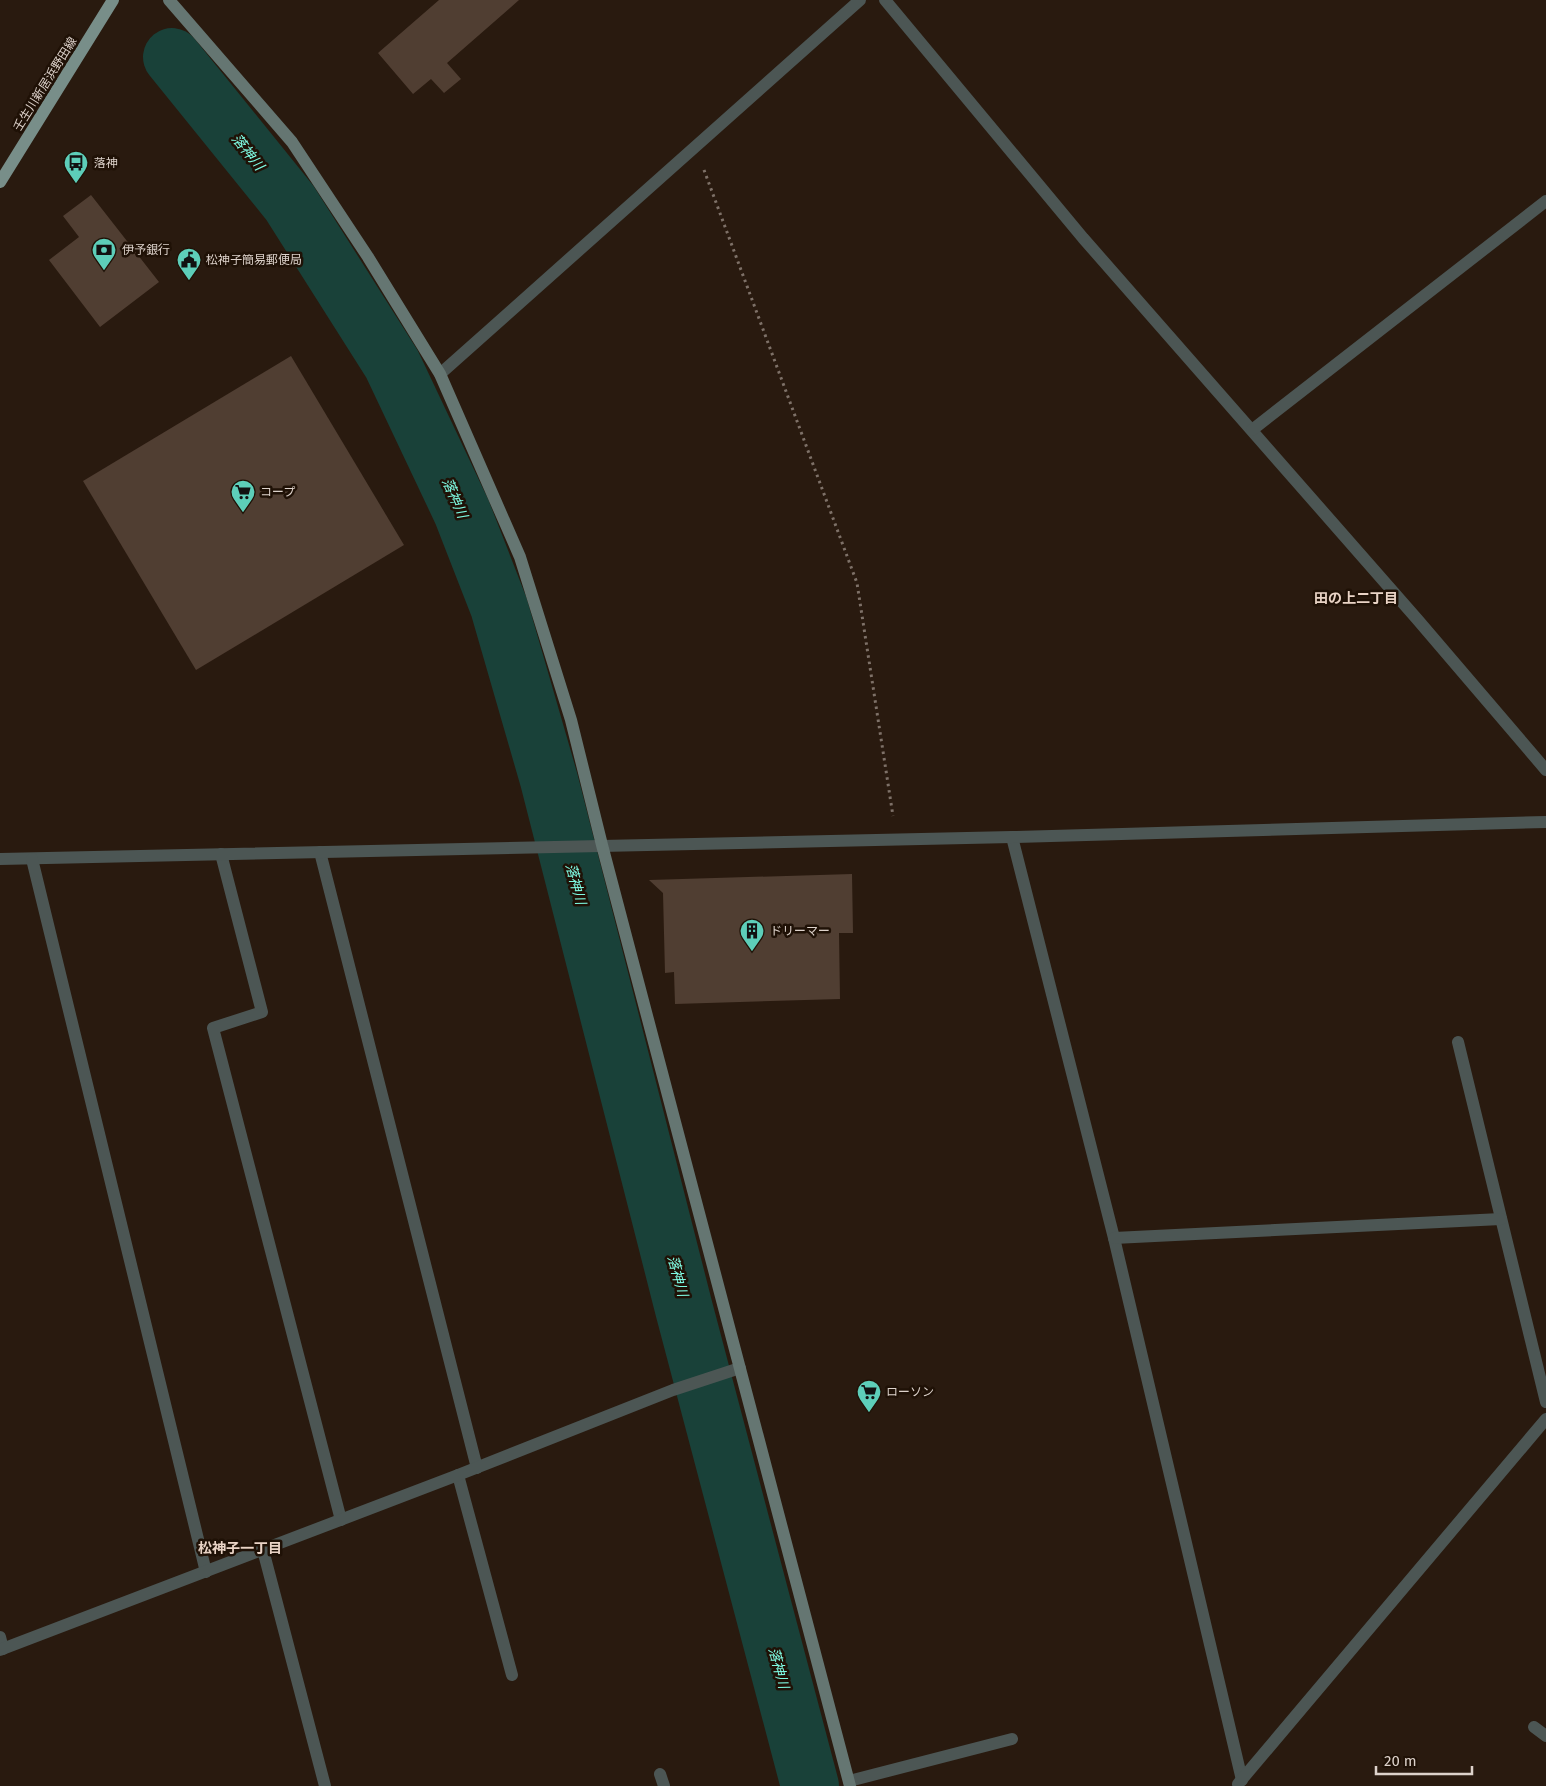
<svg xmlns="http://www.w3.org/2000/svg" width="1546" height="1786" viewBox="0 0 1546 1786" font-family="'Fira Sans','Noto Sans JP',sans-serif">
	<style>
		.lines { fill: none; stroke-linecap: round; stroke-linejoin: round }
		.river { stroke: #194139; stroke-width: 58 }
		.building { fill: #503e32 }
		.path { stroke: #7e7168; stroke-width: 3; stroke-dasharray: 2.5 4; stroke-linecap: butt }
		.street { stroke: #4c5654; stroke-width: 12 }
		.secondary { stroke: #657672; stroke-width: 12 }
		.primary { stroke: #788e89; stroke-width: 12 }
		.labels { text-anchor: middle; stroke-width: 5; stroke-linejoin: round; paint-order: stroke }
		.street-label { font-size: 12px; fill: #ddd2cb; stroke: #1f1106 }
		.poi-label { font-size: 12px; fill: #ddd2cb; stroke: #1f1106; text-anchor: start }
		.water-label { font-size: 14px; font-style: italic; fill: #7efbe3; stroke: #1f1106 }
		.neighbourhood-label { font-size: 14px; font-weight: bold; fill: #e9d3c5; stroke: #1f1106 }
	</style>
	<rect width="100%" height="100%" fill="#291a0f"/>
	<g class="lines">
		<path class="river" d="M172,57l118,146 102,161 70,148 37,95 50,173 135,529 126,477"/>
	</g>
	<g class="building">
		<path d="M439,0h80l-72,63 14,16 -17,14 -13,-14 -18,15 -35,-41z"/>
		<path d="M91,195l68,87 -59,45 -51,-67 30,-23 -16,-21z"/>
		<path d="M291,356l113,189 -208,125 -113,-189z"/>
		<path d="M852,874l1,59h-14l1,66 -165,5 -1,-32 -9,1 -2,-80 -14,-13z"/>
	</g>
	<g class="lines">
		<path class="path" d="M704,170l153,413 36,233"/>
		<g class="street">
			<path d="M885,0l198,238 334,381 129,151"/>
			<path d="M440,374l420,-374"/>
			<path d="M1252,430l294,-229"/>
			<path d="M1012,837l102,401 128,542"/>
			<path d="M320,852l157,616"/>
			<path d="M221,854l41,158 -49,16 128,492"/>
			<path d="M0,859l1012,-22 534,-15"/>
			<path d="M32,859l174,713"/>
			<path d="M1458,1042l88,360"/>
			<path d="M1114,1238l387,-19"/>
			<path d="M458,1475l54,200"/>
			<path d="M263,1550l62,236"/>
			<path d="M0,1637l3,12"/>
			<path d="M0,1650l458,-175 215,-85 67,-22"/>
			<path d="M1534,1727l12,9"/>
			<path d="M660,1774l4,12"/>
			<path d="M849,1781l163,-42"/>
			<path d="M1238,1784l308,-365"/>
		</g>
		<path class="secondary" d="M169,0l123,142 76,115 72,117 80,183 51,163 31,125 248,941"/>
		<path class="primary" d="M0,182l113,-182"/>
	</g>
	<defs>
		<symbol id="bus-pin" viewBox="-11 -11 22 30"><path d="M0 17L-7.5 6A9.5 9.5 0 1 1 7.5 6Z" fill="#5dceb9" stroke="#1f1106"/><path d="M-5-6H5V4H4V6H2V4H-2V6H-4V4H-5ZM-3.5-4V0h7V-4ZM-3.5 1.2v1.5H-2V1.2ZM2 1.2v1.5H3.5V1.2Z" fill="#111"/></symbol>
		<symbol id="bank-pin" viewBox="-11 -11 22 30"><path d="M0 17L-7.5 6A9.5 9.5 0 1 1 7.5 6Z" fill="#5dceb9" stroke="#1f1106"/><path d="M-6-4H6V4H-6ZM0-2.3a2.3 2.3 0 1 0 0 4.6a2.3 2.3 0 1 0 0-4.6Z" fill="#111"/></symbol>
		<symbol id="civic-pin" viewBox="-11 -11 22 30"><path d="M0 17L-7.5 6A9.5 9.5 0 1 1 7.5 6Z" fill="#5dceb9" stroke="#1f1106"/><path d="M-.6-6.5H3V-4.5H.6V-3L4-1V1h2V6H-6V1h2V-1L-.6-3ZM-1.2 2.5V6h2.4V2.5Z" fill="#111"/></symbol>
		<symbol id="supermarket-pin" viewBox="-11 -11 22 30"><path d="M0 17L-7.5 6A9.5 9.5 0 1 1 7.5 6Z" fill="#5dceb9" stroke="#1f1106"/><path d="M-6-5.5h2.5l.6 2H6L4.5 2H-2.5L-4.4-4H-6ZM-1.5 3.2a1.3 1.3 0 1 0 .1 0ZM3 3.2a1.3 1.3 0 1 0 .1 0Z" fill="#111"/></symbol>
		<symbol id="building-pin" viewBox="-11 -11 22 30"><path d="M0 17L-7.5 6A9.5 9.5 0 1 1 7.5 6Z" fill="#5dceb9" stroke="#1f1106"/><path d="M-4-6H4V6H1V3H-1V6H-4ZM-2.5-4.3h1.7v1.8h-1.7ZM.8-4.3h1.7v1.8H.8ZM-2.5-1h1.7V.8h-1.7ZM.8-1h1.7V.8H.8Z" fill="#111"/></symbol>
	</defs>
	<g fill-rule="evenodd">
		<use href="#bus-pin" x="62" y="149" width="28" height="38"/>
		<use href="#bank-pin" x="90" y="236" width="28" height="38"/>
		<use href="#civic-pin" x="175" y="246" width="28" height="38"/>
		<use href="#supermarket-pin" x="229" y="478" width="28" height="38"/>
		<use href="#building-pin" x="738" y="917" width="28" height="38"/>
		<use href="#supermarket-pin" x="855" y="1378" width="28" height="38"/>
	</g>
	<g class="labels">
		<g class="street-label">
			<text transform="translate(45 84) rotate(-58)" y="4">壬生川新居浜野田線</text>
		</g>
		<g class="poi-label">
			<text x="94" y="167">落神</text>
			<text x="122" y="254">伊予銀行</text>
			<text x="206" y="264">松神子簡易郵便局</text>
			<text x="260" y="496">コープ</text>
			<text x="770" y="935">ドリーマー</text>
			<text x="886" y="1396">ローソン</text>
		</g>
		<g class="water-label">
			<text transform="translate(248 152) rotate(51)" y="5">落神川</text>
			<text transform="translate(455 498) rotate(66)" y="5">落神川</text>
			<text transform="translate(576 884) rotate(75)" y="5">落神川</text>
			<text transform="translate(678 1276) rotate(75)" y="5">落神川</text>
			<text transform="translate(779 1668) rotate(75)" y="5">落神川</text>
		</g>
		<g class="neighbourhood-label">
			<text x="1356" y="603">田の上二丁目</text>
			<text x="240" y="1553">松神子一丁目</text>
		</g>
	</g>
	<path d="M1376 1766v8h96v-8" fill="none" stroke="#ddd2cb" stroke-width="2.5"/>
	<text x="1384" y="1766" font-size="15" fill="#ddd2cb" stroke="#1f1106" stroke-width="4" paint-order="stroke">20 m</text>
</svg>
